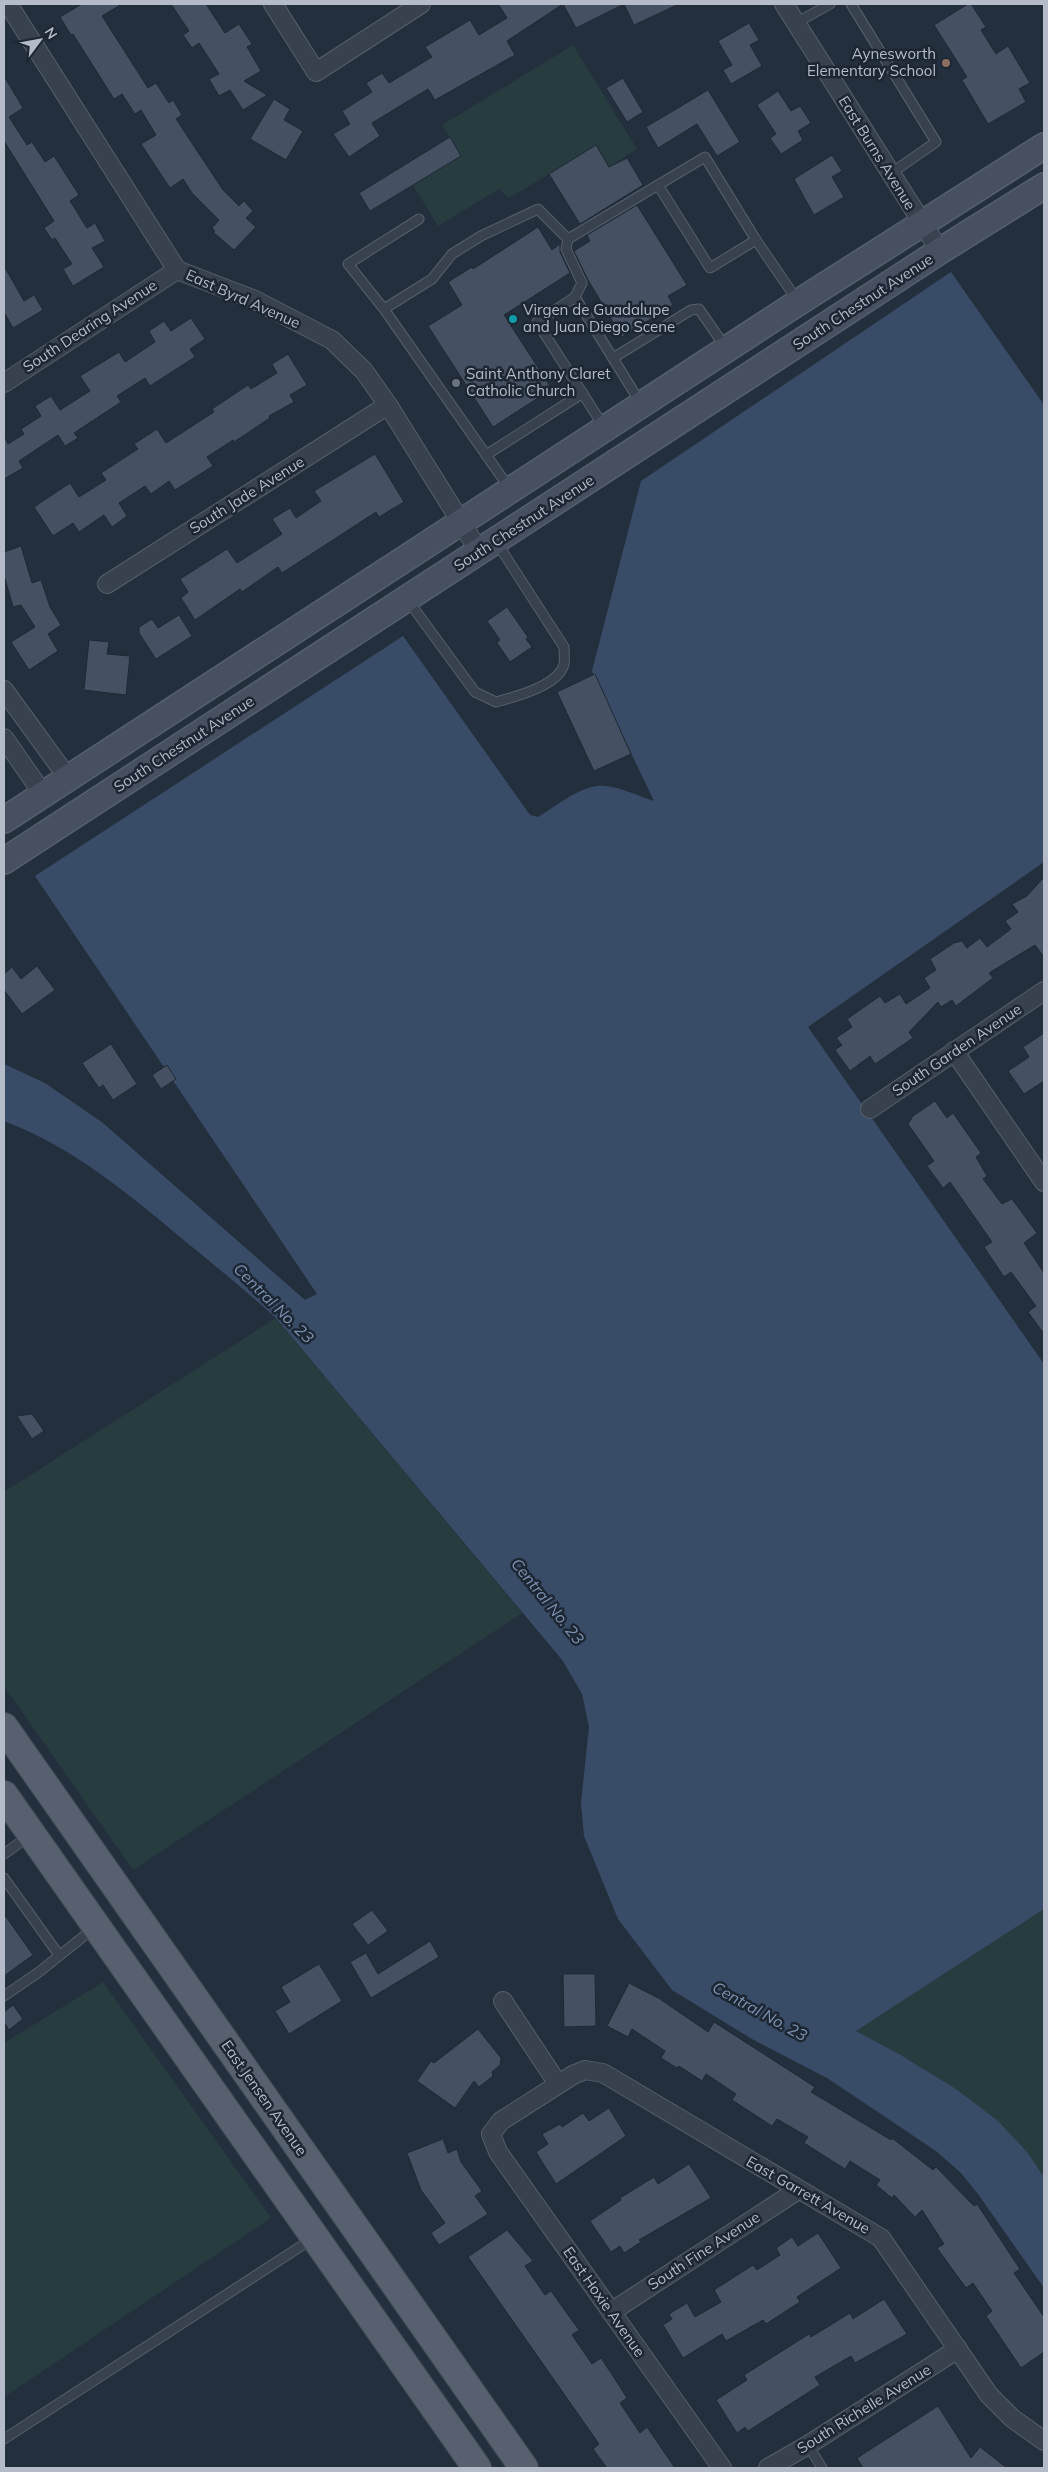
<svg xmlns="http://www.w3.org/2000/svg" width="1048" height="2472" viewBox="0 0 1048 2472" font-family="Mulish,sans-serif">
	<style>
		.green { fill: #263c3f }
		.water { fill: #394c67 }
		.building { fill: #455162; stroke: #1f2835 }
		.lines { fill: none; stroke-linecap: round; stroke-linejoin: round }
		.lane-casing { stroke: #565f6c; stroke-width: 11 }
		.street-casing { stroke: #565f6c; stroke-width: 20 }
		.secondary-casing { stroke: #565f6c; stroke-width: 28 }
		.primary-casing { stroke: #414a57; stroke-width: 30 }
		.lane { stroke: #38414e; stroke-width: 9 }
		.street { stroke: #38414e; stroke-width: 18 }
		.secondary { stroke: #465061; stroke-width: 25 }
		.primary { stroke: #56606e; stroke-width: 28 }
		.education-dot { fill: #8d6e63; stroke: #1d2633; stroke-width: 2 }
		.culture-dot { fill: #0f9aa8; stroke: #1d2633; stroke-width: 2 }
		.worship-dot { fill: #6b7280; stroke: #1d2633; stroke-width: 2 }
		.labels { text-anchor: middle; stroke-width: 5; stroke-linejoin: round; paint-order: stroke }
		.poi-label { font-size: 15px; fill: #b4bcc9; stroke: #1d2633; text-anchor: start }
		.street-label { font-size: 15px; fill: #b4bcc9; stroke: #1d2633 }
		.water-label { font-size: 16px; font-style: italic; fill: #7c92b1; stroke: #1d2633 }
	</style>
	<rect width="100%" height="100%" fill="#242f3e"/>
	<g class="green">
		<path d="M573,45l64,104 -37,24 -2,-3 9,-6 -11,-18 -87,52 -10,-9 -61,37 -25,-41 48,-29 -19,-31z"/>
		<path d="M276,1318l246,295 -389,257 -129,-184v-194z"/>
		<path d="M1044,1909v268c-45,-67 -118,-109 -188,-146z"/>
		<path d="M103,1982l168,236 -267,179v-354z"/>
	</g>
	<path class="water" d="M951,272l93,133v457l-236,165 236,337v545l-188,122 43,23 57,35 42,32 29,31 17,25v111l-66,-94 -17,-21 -25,-22 -109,-73 -75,-39 -80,-49 -54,-71 -34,-83 -3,-33 8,-76 -7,-33 -19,-33 -287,-343c-29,-26 -59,-51 -90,-76 -56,-47 -113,-95 -182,-121v-57l41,19 58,40 202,177 12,-6 -282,-418 368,-240 127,179 8,2c17,-10 38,-28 59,-31 18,-2 40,10 57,15l-62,-130 49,-190z"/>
	<g class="building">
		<path d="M82,4h40l-20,12 46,72 8,-5 13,20 4,-3 9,15 -6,4 47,71 16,16 5,-5 9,10 -7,7 10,9 -22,23 -21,-18 2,-1 -3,-3 7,-8 -27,-27 -9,-14 -13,9 -29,-44 15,-9 -15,-25 -6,4 -13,-20 -8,5 -41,-65 -2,1 -11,-18z"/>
		<path d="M171,4h35l19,29 14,-9 13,20 -5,3 14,24 -17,10 23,14 -24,15 -13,-20 -11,6 -10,-17 10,-5 -20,-31 -7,5 -9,-13 6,-4z"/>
		<path d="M498,4h65l-56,37 8,14 -80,45 -7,-11 -56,34 8,13 -31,21 -16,-23 17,-10 -8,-13 30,-19 -6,-9 16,-10 7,10 43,-26 -7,-10 45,-27 9,15 28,-17z"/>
		<path d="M563,4h116l-45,21 -10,-21 -48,24z"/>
		<path d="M968,4h3l15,23 -5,3 15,24 12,-8 22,37 -11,6 7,13 -38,22 -26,-44 5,-3 -33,-52z"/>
		<path d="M749,23l10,17 -9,5 12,21 -31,18 -8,-14 9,-5 -14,-24z"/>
		<path d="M4,76l19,32 -14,9 18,28 5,-3 13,20 9,-6 25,39 -9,6 17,27 8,-5 10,18 -13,7 12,19 -31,19 -10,-17 9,-5 -17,-26 -3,2 -8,-12 10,-7 -50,-80z"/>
		<path d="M623,78l20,34 -16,10 -21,-34z"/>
		<path d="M708,90l32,52 -23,14 -20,-32 -39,24 -12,-21z"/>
		<path d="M778,91l13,20 9,-5 11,17 -13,8 5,9 -22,14 -11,-16 6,-4 -19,-29z"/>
		<path d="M274,99l16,10 -6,11 19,11 -17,29 -36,-21z"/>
		<path d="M450,137l11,19 -91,55 -11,-18z"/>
		<path d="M596,145l13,22 18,-9 16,27 -63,39 -31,-50z"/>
		<path d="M832,155l10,16 -10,6 12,20 -30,18 -20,-36z"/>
		<path d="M637,205l50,80 -19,11 5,9 -51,32 -34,-57 -14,-29 16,-10 -3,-6z"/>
		<path d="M538,227l14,23 8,-6v8l10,21 -66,42 48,74 -59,38 -65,-101 34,-21 -14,-23 24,-15 1,2z"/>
		<path d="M4,266l20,35 10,-6 9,15 -30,18 -9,-16z"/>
		<path d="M191,318l14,21 -15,10 5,8 -45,29 -5,-8 -28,18 4,6 -47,31 4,5 -13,8 -7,-11 -39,26 4,7 -19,11v-43l4,8 16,-10 -3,-5 20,-13 -6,-10 16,-10 9,14 30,-19 -10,-15 39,-24 6,10 30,-20 -6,-11 15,-10 7,10z"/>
		<path d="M288,354l19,31 -17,10 4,7 -25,14 1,2 -36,24 -1,-2 -26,17 6,9 -38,24 -6,-9 -18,13 -6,-8 -26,17 8,13 -15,11 -8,-12 -25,17 -6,-9 -20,13 -19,-29 36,-24 9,14 27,-17 -5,-7 37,-24 -4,-5 23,-15 9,14 48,-31 -2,-3 36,-24 3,4 26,-16 -5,-9z"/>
		<path d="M375,454l29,48 -25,15 -3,-5 -94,61 -4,-6 -36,25 -2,-3 -45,31 -14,-22 7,-6 -8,-13 47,-30 10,14 45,-29 -10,-15 18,-11 6,10 25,-17 -7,-10z"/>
		<path d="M21,546l11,37 9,-3 9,27 11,18 -13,9 10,17 -29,19 -18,-28 24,-15 -14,-22 -8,2 -9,-32v-23z"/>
		<path d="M507,607l21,30 -2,2 6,8 -22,15 -13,-19 3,-3 -13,-19z"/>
		<path d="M179,615l13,21 -36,23 -17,-26v-6l13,-8 6,9z"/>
		<path d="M89,640l20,2 -2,12 23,2 -4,39 -42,-5z"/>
		<path d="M595,674l36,80 -37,17 -37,-79z"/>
		<path d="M1044,877v80l-9,-12 -46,28 4,5 -37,28 -4,-6 -11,7 -3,-5 -29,30 4,6 -38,26 -5,-8 -20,15 -15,-21 7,-5 -6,-7 16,-11 -5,-8 33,-23 5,7 15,-9 6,10 24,-16 -6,-10 12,-8 -6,-11 24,-16 8,-2 5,7 13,-10 7,9 24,-18 -6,-8 13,-9 -6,-8 15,-8z"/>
		<path d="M37,966l18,24 -33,24 -18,-24v-16l8,-7 9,12z"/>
		<path d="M1044,1033v48l-20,13 -16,-23 21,-14 -6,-10z"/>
		<path d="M111,1044l26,40 -24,16 -10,-15 -4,3 -17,-25z"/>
		<path d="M167,1065l9,14 -15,10 -9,-14z"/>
		<path d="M935,1101l12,17 6,-5 28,40 -5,4 11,19 -4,3 19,25 10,-5 25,34 -13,10 20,30v61l-16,-22 8,-6 -25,-34 -7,5 -20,-30 8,-5 -42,-60 -7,6 -16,-22 7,-5 -26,-37 5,-8z"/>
		<path d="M32,1414l12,17 -12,8 -15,-23z"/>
		<path d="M372,1910l16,21 -20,14 -16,-21z"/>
		<path d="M4,1914l29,41 -29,21z"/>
		<path d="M430,1941l9,16 -68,41 -21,-36 16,-9 12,21z"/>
		<path d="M319,1964l23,37 -53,33 -14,-23 15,-9 -9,-15z"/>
		<path d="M563,1974h32l1,52 -32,1z"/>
		<path d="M629,1983l31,16 48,33 6,-10 101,65 -4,5 80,48 1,-2 41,32 3,-3 38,39 3,-2 43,65 -6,4 30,44v35l-23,16 -35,-52 6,-5 -19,-28 -7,5 -29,-40 7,-4 -22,-34 -7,7 -21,-22 -2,3 -16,-13 4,-5 -30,-19 -5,8 -41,-26 4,-6 -31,-18 -5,7 -40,-26 4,-6 -30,-20 -4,7 -23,-15 -2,2 -16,-10 4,-7 -33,-22 -4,8 -21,-11z"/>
		<path d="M13,2005l10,14 -14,11 -5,-8v-10z"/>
		<path d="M478,2029l23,29 -1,7 -8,7 1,4 -14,11 -5,-6 -19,27 -38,-27 14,-20 3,2z"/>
		<path d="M609,2108l17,28 -70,48 -20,-32 12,-8 -6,-10 18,-10 2,3 21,-14 6,8z"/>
		<path d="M443,2139l5,14 9,-4 4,13 21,29 -7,5 13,18 -49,31 -8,-12 14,-10 -24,-33 -14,-37z"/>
		<path d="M689,2164l22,34 -72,42 2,2 -17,11 -4,-7 -9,6 -21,-31 31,-21 -1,-2 34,-21 4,7z"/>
		<path d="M507,2230l26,31 -8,5 20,29 6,-4 28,39 -7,5 20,29 9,-6 12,18 14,22 -7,5 20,30 7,-6 28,41h-68l-14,-19 6,-5 -131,-187z"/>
		<path d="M818,2233l23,35 -44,29 3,5 -34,22 -3,-4 -37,21 -4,-7 -39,24 -20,-33 9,-6 -3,-5 18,-11 8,14 26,-15 -7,-12 39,-25 4,5 23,-15 -4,-7 16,-11 6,9z"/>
		<path d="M884,2299l23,35 -52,29 -4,-7 -36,21 5,8 -72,46 -3,-4 -8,6 -21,-33 31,-20 -3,-5 65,-41 2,3 39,-24 3,6z"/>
		<path d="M938,2406l33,52 9,-11 27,21h-144l-6,-10z"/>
	</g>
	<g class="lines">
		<defs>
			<g id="lane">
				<path d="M851,4l85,138 -46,32"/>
				<path d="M796,23l34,-19"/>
				<path d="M658,185l47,-28 51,83 41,60"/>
				<path d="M568,239l-2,10 16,34 -7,14"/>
				<path d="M384,309l-36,-45 71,-45"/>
				<path d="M613,358l78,-48 8,-1 27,39"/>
				<path d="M604,427l-67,-105 38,-25 65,105"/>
				<path d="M486,455l97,-62"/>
				<path d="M510,489l-126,-180 48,-30 20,-25 29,-18 57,-27 30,30 90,-54 52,83 46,-28"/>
				<path d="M407,599l68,93 21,10c18,-5 63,-16 68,-38 1,-5 0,-11 0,-17l-67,-104"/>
				<path d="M4,1854l25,-18"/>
				<path d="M4,1878l55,77"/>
				<path d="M4,1996l35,-24 55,-44"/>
				<path d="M4,2439l308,-200"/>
				<path d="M808,2445l14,23"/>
			</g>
			<g id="street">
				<path d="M8,4l169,266 78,30 77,40 32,31 24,34 91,146"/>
				<path d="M273,4l43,68 105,-68"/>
				<path d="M784,4l156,247"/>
				<path d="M4,383l173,-113"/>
				<path d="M107,584l281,-179"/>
				<path d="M4,690l64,88"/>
				<path d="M4,738l39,56"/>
				<path d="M954,1051l90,131"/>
				<path d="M870,1109l174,-118"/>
				<path d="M503,2001l55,83"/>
				<path d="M611,2312l187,-122"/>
				<path d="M722,2468l-224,-316 -7,-18 10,-13 72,-46 12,-5 18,3 278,165 108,157 23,23 32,23"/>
				<path d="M768,2468l40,-23 150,-96"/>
			</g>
			<g id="secondary">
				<path d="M4,820l795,-518 245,-156"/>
				<path d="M4,861l936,-610 104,-65"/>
			</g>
			<g id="primary">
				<path d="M4,1727l520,741"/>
				<path d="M4,1795l473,673"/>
			</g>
		</defs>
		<use href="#lane" class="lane-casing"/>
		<use href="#street" class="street-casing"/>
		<use href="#secondary" class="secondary-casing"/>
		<use href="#primary" class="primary-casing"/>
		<use href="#lane" class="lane"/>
		<use href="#street" class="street"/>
		<use href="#secondary" class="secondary"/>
		<use href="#primary" class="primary"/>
	</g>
	<circle class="education-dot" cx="946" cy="63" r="5"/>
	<circle class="culture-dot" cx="513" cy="319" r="5"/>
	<circle class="worship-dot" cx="456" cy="383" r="5"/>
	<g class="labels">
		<g class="poi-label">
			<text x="936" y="59" text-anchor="end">Aynesworth<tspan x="936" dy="17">Elementary School</tspan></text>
			<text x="523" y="315">Virgen de Guadalupe<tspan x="523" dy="17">and Juan Diego Scene</tspan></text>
			<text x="466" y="379">Saint Anthony Claret<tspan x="466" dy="17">Catholic Church</tspan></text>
		</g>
		<g class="street-label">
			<text transform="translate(877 153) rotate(58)" y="5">East Burns Avenue</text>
			<text transform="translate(243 299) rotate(24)" y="5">East Byrd Avenue</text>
			<text transform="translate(863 302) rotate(-33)" y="5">South Chestnut Avenue</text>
			<text transform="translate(90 326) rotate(-33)" y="5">South Dearing Avenue</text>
			<text transform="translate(247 495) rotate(-32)" y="5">South Jade Avenue</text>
			<text transform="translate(524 523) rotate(-33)" y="5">South Chestnut Avenue</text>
			<text transform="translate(184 744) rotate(-33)" y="5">South Chestnut Avenue</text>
			<text transform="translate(957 1050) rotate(-34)" y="5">South Garden Avenue</text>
			<text transform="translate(264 2098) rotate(55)" y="5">East Jensen Avenue</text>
			<text transform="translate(808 2195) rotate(30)" y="5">East Garrett Avenue</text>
			<text transform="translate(704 2251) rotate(-33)" y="5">South Fine Avenue</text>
			<text transform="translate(604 2302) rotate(55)" y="5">East Hoxie Avenue</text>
			<text transform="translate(864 2409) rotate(-32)" y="5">South Richelle Avenue</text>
		</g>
		<g class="water-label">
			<text transform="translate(274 1303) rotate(45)" y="6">Central No. 23</text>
			<text transform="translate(548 1601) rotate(51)" y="6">Central No. 23</text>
			<text transform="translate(760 2011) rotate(29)" y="6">Central No. 23</text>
		</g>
	</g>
	<rect width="1048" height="2472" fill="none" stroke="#b4bcc9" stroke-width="10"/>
	<g transform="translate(40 40) rotate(58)" stroke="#1d2633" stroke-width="4" paint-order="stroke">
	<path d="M0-4L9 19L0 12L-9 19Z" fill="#b4bcc9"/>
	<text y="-8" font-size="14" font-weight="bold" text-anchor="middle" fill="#b4bcc9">N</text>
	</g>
</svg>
